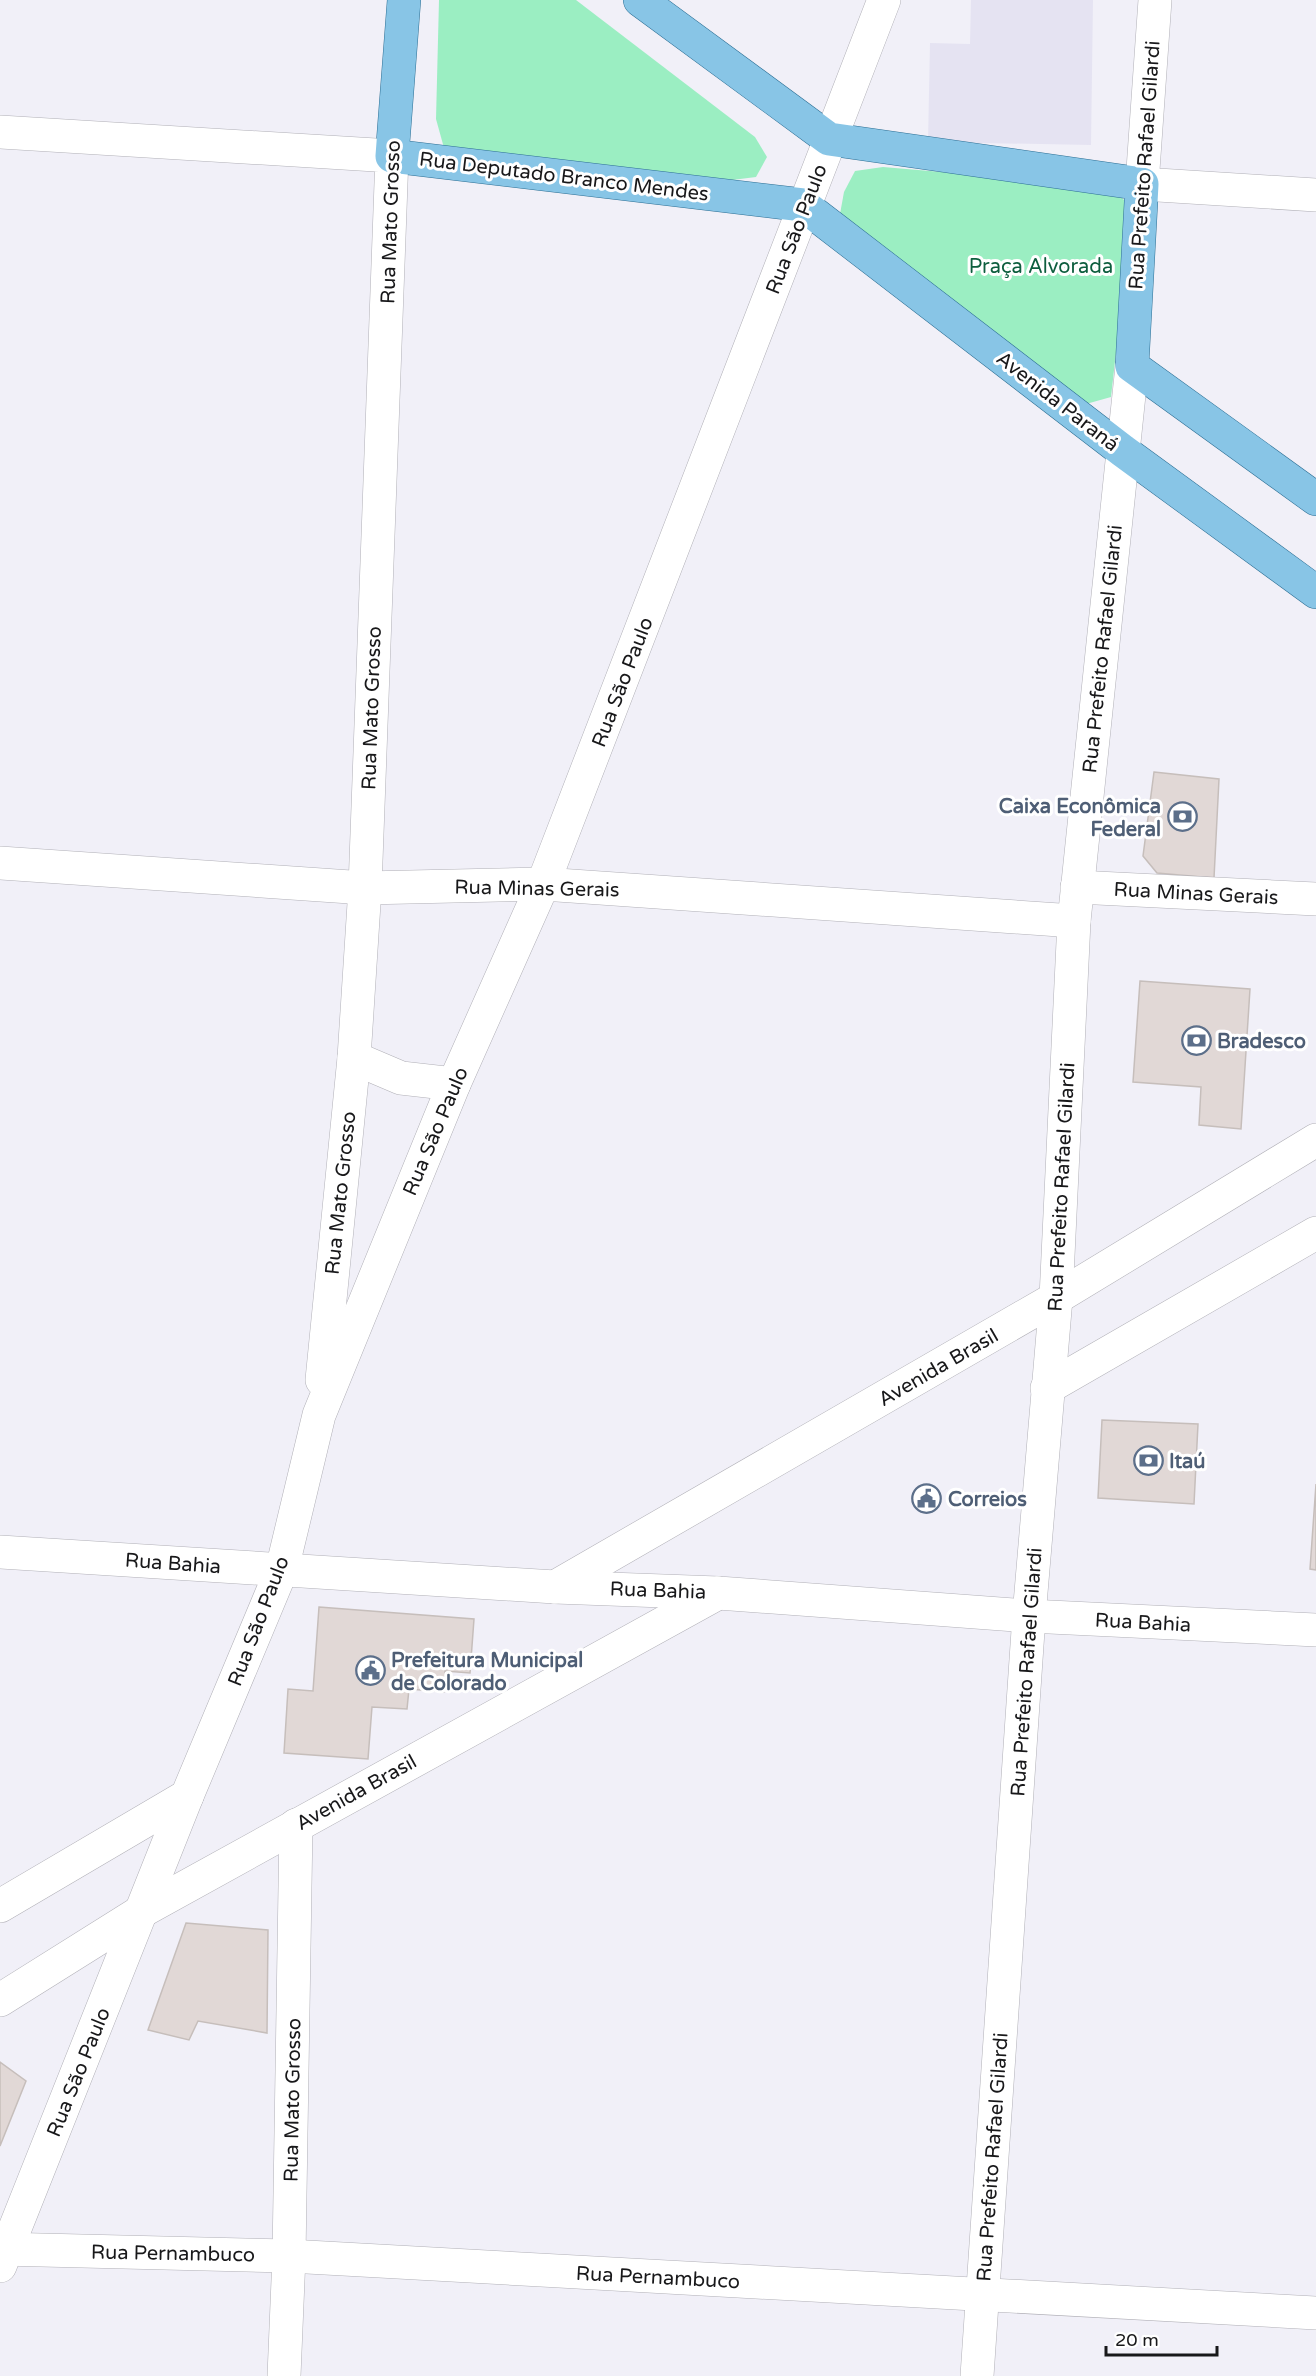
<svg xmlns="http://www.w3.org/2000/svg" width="1316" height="2376" viewBox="0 0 1316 2376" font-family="'Varela Round',sans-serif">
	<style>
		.built { fill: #e5e3f2 }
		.green { fill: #9beec2 }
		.building { fill: #e1d8d6; stroke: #c6bebb; stroke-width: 1.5 }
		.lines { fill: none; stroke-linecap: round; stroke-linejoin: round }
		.minor-casing { stroke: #b1b0b7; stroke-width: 34 }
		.major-casing { stroke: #2d6f94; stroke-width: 34 }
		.minor { stroke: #fff; stroke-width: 33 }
		.major { stroke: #88c5e6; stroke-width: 33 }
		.labels { text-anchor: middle; stroke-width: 6; stroke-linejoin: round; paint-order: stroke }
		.street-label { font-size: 20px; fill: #18181a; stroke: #fff }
		.park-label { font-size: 20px; fill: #0d5e3e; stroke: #fff }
		.service-label { font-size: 20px; font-weight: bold; fill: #4e5e75; stroke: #fff; text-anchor: start }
	</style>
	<rect width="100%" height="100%" fill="#f1f0f8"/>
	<path class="built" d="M971,0h122l-2,145 -163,-3 2,-99 40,1z"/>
	<g class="green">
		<path d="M439,0h137l179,137 12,20 -11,20 -24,3 -288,-32 -8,-29z"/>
		<path d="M883,167l213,18 25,11 11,15 -21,186 -25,7 -246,-190 4,-22 11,-21z"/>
	</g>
	<g class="building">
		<path d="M1154,772l65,7 -5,99 -57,-5 -14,-17z"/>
		<path d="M1140,981l110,8 -9,140 -42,-4 2,-38 -68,-5z"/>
		<path d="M1102,1420l96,4 -4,80 -96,-6z"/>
		<path d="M1316,1484v86l-6,-1z"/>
		<path d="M319,1607l155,12 -4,54 -25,-2 -1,21 -35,-3 -2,20 -35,-2 -4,52 -84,-6 4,-64 25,2z"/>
		<path d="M186,1923l82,7 -1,103 -69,-12 -9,19 -41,-10z"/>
		<path d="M0,2062l26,19 -26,65z"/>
	</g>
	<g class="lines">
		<defs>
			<g id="minor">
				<path d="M1155,0l-13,184 174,11"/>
				<path d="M0,132l392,24 -27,732 -11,170 -32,322"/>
				<path d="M0,863l365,25 178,-4 531,37"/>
				<path d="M1077,887l239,12"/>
				<path d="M354,1058l47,20 53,6"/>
				<path d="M1047,1388l269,-155"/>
				<path d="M0,1552l555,35 163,6 311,23 287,14"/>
				<path d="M555,1587l501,-289 260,-158"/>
				<path d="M0,1906l187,-110"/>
				<path d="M0,2000l142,-89 576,-318"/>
				<path d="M0,2249l289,7 1027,57"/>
				<path d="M0,2266l187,-470 95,-227 37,-154 135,-331 89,-200 341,-884"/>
				<path d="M284,2376l5,-120 7,-431"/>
				<path d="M977,2376l52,-760 27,-318 18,-377 58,-555"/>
			</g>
			<g id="major">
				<path d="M404,0l-12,156 411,49 320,246 193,141"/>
				<path d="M640,0l189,139 313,45 -10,182 184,133"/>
			</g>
		</defs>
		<use href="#minor" class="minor-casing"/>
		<use href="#major" class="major-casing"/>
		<use href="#minor" class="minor"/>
		<use href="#major" class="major"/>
	</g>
	<defs>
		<symbol id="bank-ring" viewBox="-11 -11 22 22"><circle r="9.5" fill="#fff" stroke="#5c6f8a" stroke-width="1.5"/><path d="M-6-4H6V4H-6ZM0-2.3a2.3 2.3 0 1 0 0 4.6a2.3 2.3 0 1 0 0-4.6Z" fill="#5c6f8a"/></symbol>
		<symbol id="civic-ring" viewBox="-11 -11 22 22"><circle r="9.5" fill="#fff" stroke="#5c6f8a" stroke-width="1.5"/><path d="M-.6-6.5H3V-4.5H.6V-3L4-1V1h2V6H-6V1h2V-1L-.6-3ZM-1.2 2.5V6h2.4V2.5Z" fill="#5c6f8a"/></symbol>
	</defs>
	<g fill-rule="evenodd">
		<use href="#bank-ring" x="1166" y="800" width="33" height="33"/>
		<use href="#bank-ring" x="1180" y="1024" width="33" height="33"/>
		<use href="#bank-ring" x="1132" y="1444" width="33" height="33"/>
		<use href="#civic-ring" x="910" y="1482" width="33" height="33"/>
		<use href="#civic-ring" x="354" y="1654" width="33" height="33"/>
	</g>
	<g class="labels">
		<g class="street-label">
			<text transform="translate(1144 165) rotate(-86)" y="7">Rua Prefeito Rafael Gilardi</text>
			<text transform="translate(564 176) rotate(7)" y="7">Rua Deputado Branco Mendes</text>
			<text transform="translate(390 222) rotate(-88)" y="7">Rua Mato Grosso</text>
			<text transform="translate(796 229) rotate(-69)" y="7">Rua São Paulo</text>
			<text transform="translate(1058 401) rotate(38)" y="7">Avenida Paraná</text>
			<text transform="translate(1102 649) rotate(-84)" y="7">Rua Prefeito Rafael Gilardi</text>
			<text transform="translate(622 682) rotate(-69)" y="7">Rua São Paulo</text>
			<text transform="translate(371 708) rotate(-88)" y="7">Rua Mato Grosso</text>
			<text transform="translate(537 888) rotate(1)" y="7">Rua Minas Gerais</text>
			<text transform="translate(1196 893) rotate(3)" y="7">Rua Minas Gerais</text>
			<text transform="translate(435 1131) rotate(-67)" y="7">Rua São Paulo</text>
			<text transform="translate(1061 1187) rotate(-87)" y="7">Rua Prefeito Rafael Gilardi</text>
			<text transform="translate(340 1193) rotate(-84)" y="7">Rua Mato Grosso</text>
			<text transform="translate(938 1367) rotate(-30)" y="7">Avenida Brasil</text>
			<text transform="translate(173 1563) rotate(4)" y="7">Rua Bahia</text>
			<text transform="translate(658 1590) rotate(2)" y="7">Rua Bahia</text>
			<text transform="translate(258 1621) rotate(-69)" y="7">Rua São Paulo</text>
			<text transform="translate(1143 1622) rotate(3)" y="7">Rua Bahia</text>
			<text transform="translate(1026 1672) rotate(-86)" y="7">Rua Prefeito Rafael Gilardi</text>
			<text transform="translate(356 1792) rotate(-29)" y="7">Avenida Brasil</text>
			<text transform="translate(78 2072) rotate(-68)" y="7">Rua São Paulo</text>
			<text transform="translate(292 2100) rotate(-89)" y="7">Rua Mato Grosso</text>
			<text transform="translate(992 2157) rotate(-86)" y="7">Rua Prefeito Rafael Gilardi</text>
			<text transform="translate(173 2253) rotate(1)" y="7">Rua Pernambuco</text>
			<text transform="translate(658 2277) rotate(3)" y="7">Rua Pernambuco</text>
		</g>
		<g class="park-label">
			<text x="1041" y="273">Praça Alvorada</text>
		</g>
		<g class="service-label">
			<text x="1161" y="813" text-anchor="end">Caixa Econômica<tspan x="1161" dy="23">Federal</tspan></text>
			<text x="1217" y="1048">Bradesco</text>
			<text x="1169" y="1468">Itaú</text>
			<text x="948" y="1506">Correios</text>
			<text x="391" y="1667">Prefeitura Municipal<tspan x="391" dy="23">de Colorado</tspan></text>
		</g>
	</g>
	<path d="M1106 2346v9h111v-9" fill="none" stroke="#18181a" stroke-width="3"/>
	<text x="1115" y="2346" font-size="18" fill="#18181a" stroke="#ffffff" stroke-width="4.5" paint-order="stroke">20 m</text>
</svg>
